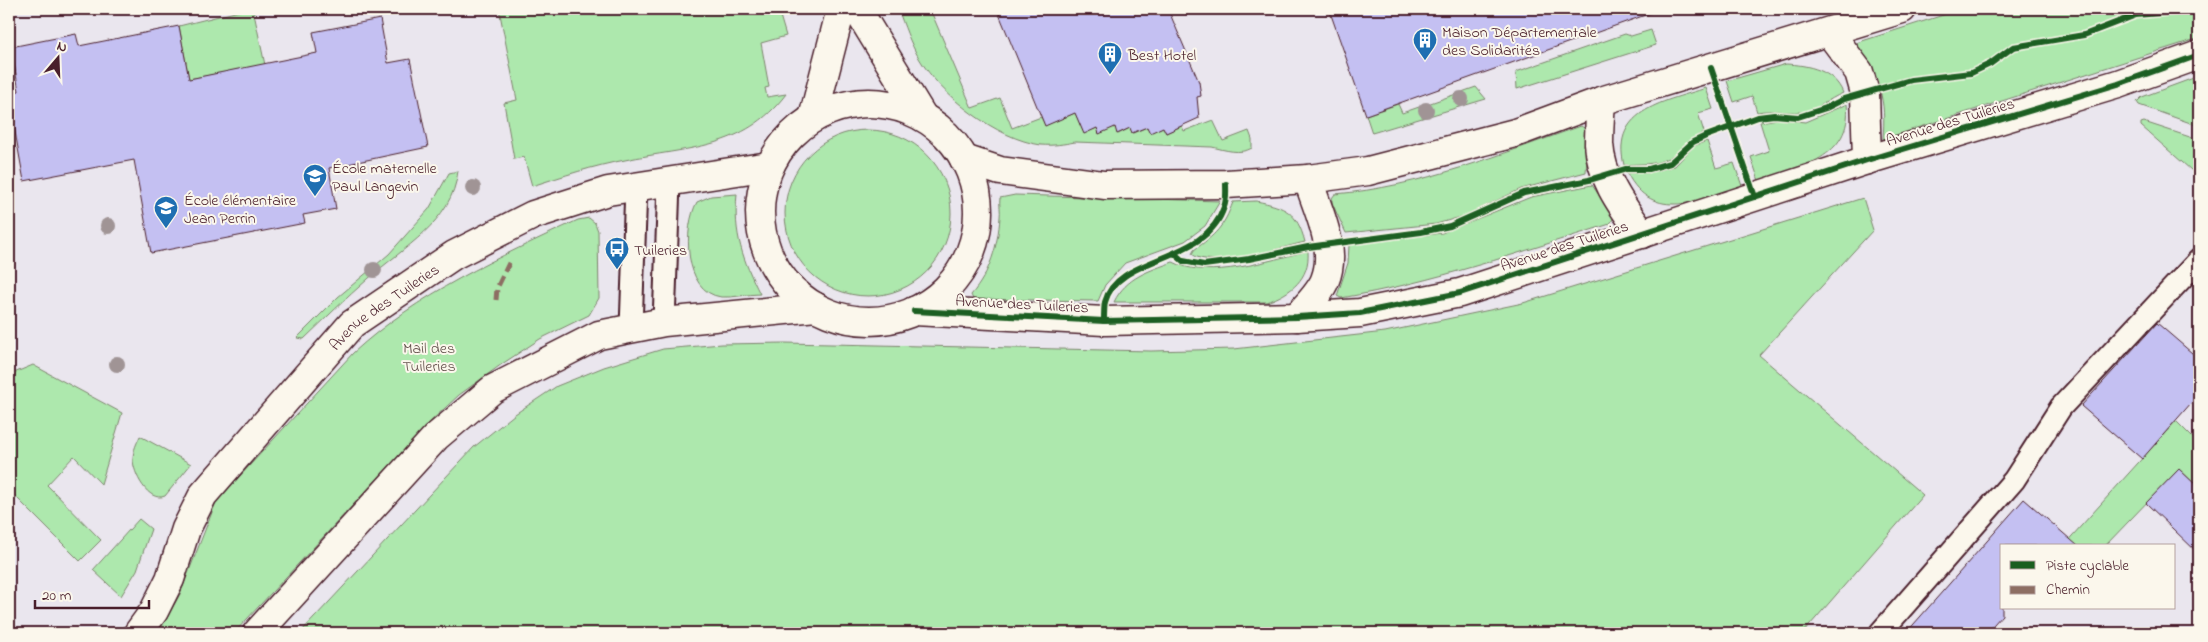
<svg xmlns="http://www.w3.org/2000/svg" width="2208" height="642" viewBox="0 0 2208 642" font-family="'Indie Flower',sans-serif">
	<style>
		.green { fill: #ade8ad; stroke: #7c846c }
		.building { fill: #c4c0f2; stroke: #4a1f2b }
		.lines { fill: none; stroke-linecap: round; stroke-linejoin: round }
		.lane-casing { stroke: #4a1f2b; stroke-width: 25 }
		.street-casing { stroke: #4a1f2b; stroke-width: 31 }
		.lane { stroke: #fbf7ec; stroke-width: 21 }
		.street { stroke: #fbf7ec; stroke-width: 28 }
		.quiet { stroke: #8d6e63; stroke-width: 5; stroke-dasharray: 10 5; stroke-linecap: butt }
		.cycleway-casing { stroke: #fbf7ec; stroke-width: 9 }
		.cycleway { stroke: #1b5e20; stroke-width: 6 }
		.tree { fill: #a09495 }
		.labels { text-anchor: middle; stroke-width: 4; stroke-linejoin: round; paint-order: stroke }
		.poi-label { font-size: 16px; fill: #4a1f2b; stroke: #fbf7ec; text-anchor: start }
		.street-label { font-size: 16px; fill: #4a1f2b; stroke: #fbf7ec }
		.park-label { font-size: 16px; fill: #63514c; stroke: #fbf7ec }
	</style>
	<rect width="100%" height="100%" fill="#eae6ee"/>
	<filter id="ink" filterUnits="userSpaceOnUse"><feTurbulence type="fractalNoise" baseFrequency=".02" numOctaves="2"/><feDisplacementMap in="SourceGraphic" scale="10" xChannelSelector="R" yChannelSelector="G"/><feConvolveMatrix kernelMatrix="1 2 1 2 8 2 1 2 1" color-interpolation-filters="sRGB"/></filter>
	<g filter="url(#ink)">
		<g class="green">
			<path d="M247,9h6l12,56 -76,14 -10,-53z"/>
			<path d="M499,9h279l8,27 -25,7 8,44 -4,1 2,9 19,-3c-42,56 -99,53 -161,66 -32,6 -62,16 -93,26l-8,-29 -10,2 -10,-56 13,-3z"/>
			<path d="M898,9h32l42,99 28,-10 12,30 29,-11 4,8 30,-12 9,20 13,-5 18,-1 3,7 12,-6 3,5 14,-6 3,5 13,-5 3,6 16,-7 2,5 29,-11 10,21 26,-10 3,8v9c-12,7 -27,2 -40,-1l-137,-5c-11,2 -22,4 -34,3 -44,-6 -100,-49 -122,-87 -9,-15 -15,-33 -21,-49z"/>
			<path d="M1962,9h237v29l-316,101c3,-39 -2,-62 -29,-91l2,-5z"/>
			<path d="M1651,30l5,15 -139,44 -1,-17 109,-38 6,2z"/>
			<path d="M1786,64c22,1 48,6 57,29 -15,6 -26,18 -43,19 -15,1 -27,-3 -43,0l-5,-16 -18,6 -7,-21z"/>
			<path d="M2199,76v50l-60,-21 -2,-3 5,-5z"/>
			<path d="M1476,87l10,12 -114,34 -6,-18 32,-11 4,9z"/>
			<path d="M1706,88l7,21 -15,4 6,19c-14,7 -22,19 -36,26 -14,8 -28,5 -44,7 -14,-56 44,-64 82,-77z"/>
			<path d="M1847,104c6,54 -48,64 -88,77l-8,-24 18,-6 -9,-29 18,-3 27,3z"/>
			<path d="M2144,122l55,18v37l-58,-51v-3z"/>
			<path d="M1581,126l8,5 -3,41 -65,17 -57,27 -28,8 -90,9 -14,-30v-5l3,-4c85,-7 166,-40 246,-68z"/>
			<circle cx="868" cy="213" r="83"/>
			<path d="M1707,141l9,27 18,-5 8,23c-41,14 -89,38 -115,-13h21l27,-7 19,-20z"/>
			<path d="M458,171c-6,52 -55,76 -90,108 -22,19 -43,40 -64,60l-7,-1 41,-41 51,-43 40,-45 20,-36z"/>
			<path d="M1592,185l22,32 -4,7c-90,28 -175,58 -269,74l-4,-2 11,-33 1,-18 93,-12 89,-36z"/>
			<path d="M737,194c-4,40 6,66 23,100 -12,0 -27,4 -39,3 -38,-5 -38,-70 -24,-95l14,-6z"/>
			<path d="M1015,195l205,6 -15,25 -20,15 -60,22 -20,22 -7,16 -125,-2 -2,-4c19,-22 27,-50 29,-78 1,-6 -1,-13 0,-19z"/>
			<path d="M1863,198l10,32 -114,125 164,140 -120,138h-1503l174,-186 41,-33 42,-28 47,-19 59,-18 59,-5 63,-1 366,8 83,-2 151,-17 138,-29z"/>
			<path d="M1256,201c30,6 41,11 49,41 -22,5 -96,28 -113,12l2,-4c21,-15 30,-23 39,-48z"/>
			<path d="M589,218l6,5 3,8 1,67 -10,17 -49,24 -38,25 -43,31 -28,26 -197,212h-76l22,-39 36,-92 137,-149c64,-59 146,-96 225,-133z"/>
			<path d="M1308,251c2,28 -17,42 -41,51h-153c12,-25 35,-31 59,-40 37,19 96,-2 135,-11z"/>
			<path d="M33,365l89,48 -21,71 -27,-28 -27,29 54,55 -21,21 -71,-71v-115z"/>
			<path d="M2176,421l23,23v44l-20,-19 -74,77h-42z"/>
			<path d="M140,436l51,28 -26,32c-17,7 -32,-23 -32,-37 0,-9 4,-16 7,-23z"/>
			<path d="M139,519l12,10 -14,41 -16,26 -28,-26z"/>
		</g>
		<g class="building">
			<path d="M997,9h171l31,73 2,14 -4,1 2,21 -33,15 -3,-6 -13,6 -3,-6 -15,6 -2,-5 -13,6 -2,-7 -16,7 -2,-6 -13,6 -9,-21 -30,13z"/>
			<path d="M1329,9h321l1,4 -285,102z"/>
			<path d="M380,19l8,44 22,-4 18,88 -99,21 7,41 -33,6 2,8 -154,30 -17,-93 -110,21 -15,-82v-6l10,-2 -8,-44 65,-13 3,12 100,-20 10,53 128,-26 -4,-21z"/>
			<path d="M2157,323l42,36v35l-57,65 -61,-53z"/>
			<path d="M2179,469l20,19v66l-53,-51z"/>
			<path d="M2024,499l54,47h-76v69l-16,18h-80z"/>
		</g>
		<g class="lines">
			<defs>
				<g id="lane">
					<path d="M664,322l5,-139"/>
					<path d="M631,328l5,-141"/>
					<path d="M1880,633l134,-153 47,-73 138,-147"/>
				</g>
				<g id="street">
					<path d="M857,9l66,108"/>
					<path d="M1829,32l30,40 6,21 2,67"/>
					<path d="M1601,101c-1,14 -2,29 -2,43 2,35 24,63 43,90"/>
					<circle cx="869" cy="212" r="109"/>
					<path d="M813,118l28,-109"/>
					<path d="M964,159l36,12 104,14 122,-1 82,-5 60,-8 147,-38 86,-32 301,-92"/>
					<path d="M914,311l190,10 193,-4 63,-4 100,-20 407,-133 251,-76 81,-29"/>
					<path d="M1297,317c9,-11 23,-24 28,-37 13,-32 -8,-70 -17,-101"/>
					<path id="s1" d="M138,633l16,-22 16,-32 16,-50 17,-34 149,-171 102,-69 79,-40 75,-24 161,-25"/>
					<path d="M257,633l179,-196 57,-48 106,-54 65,-13 152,-15"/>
				</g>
			</defs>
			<use href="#lane" class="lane-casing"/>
			<use href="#street" class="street-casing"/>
			<use href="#lane" class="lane"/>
			<use href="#street" class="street"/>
			<path class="quiet" d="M496,300l1,-12 13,-27"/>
			<defs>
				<g id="cycleway">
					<path d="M1711,68l44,129"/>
					<path d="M1175,254l8,7 21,4 45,-6 59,-12 113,-15 29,-6 74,-33 65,-13 37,-11h23l21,-6 23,-21 13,-6 52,-19 16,-2 24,2 28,-9 18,-9 67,-19 60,-7 19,-9 23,-17 71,-12 52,-20 48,-4"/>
					<path d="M914,311l190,10 193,-4 63,-4 100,-20 407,-133 251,-76 81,-29"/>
					<path d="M1104,321c0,-6 0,-14 1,-19 12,-48 101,-38 119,-95 3,-7 2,-16 2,-23"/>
				</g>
			</defs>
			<use href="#cycleway" class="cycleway-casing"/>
			<use href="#cycleway" class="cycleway"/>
		</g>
		<g class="tree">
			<circle cx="1461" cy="99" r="8"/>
			<circle cx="1426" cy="110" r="8"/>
			<circle cx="473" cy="188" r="8"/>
			<circle cx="108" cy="226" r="8"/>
			<circle cx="374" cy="270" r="8"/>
			<circle cx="117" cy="364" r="8"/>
		</g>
	</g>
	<defs>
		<symbol id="building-pin" viewBox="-11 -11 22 30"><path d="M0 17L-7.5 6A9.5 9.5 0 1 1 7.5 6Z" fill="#1f6fb2" stroke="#fbf7ec"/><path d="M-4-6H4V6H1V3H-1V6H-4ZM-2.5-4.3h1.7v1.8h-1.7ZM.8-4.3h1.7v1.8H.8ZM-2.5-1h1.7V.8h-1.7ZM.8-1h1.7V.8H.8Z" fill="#fff"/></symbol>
		<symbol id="school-pin" viewBox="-11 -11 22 30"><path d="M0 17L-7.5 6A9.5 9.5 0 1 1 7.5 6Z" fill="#1f6fb2" stroke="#fbf7ec"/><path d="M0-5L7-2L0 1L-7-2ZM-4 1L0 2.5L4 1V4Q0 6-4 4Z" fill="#fff"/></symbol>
		<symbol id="bus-pin" viewBox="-11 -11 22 30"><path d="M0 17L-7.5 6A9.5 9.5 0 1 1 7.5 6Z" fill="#1f6fb2" stroke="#fbf7ec"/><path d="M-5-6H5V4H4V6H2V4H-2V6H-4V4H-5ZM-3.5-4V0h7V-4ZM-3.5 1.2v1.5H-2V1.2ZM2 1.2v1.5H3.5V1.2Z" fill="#fff"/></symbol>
	</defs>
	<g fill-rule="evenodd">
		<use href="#building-pin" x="1411" y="26" width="28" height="38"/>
		<use href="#building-pin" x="1096" y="40" width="28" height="38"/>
		<use href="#school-pin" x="301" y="162" width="28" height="38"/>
		<use href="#school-pin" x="152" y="194" width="28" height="38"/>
		<use href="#bus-pin" x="603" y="235" width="28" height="38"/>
	</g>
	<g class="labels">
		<g class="poi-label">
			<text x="1442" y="37">Maison Départementale<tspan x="1442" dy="18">des Solidarités</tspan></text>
			<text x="1128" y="60">Best Hotel</text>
			<text x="332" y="173">École maternelle<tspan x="332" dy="18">Paul Langevin</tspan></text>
			<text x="184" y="205">École élémentaire<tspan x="184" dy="18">Jean Perrin</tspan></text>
			<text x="634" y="255">Tuileries</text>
		</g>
		<g class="street-label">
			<text transform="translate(1950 121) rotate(-17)" y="6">Avenue des Tuileries</text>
			<text transform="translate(1564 245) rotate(-18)" y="6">Avenue des Tuileries</text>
			<text transform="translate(1022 303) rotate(3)" y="6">Avenue des Tuileries</text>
			<text dy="6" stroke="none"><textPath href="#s1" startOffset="416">Avenue des Tuileries</textPath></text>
		</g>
		<g class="park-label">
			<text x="429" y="353">Mail des<tspan x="429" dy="18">Tuileries</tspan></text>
		</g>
	</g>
	<rect width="2208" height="642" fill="none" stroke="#fbf7ec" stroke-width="30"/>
	<rect x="15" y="15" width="2178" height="612" fill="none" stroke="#4a1f2b" stroke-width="2" filter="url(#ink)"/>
	<rect x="2000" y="544" width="175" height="65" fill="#fbf7ec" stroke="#b4a19f"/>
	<rect x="2010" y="561" width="25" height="8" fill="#1b5e20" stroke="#b4a19f"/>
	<text x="2046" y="570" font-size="15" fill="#4a1f2b">Piste cyclable</text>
	<rect x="2010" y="586" width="25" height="8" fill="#8d6e63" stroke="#b4a19f"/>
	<text x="2046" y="594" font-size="15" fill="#4a1f2b">Chemin</text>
	<g transform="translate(58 58) rotate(19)" stroke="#fbf7ec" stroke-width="4" paint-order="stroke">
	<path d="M0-4L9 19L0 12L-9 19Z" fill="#4a1f2b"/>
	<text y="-8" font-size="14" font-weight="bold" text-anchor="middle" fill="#4a1f2b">N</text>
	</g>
	<path d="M35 600v8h114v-8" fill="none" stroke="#4a1f2b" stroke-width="2.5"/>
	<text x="42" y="600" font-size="15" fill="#4a1f2b" stroke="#fbf7ec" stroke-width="4" paint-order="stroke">20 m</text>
</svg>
